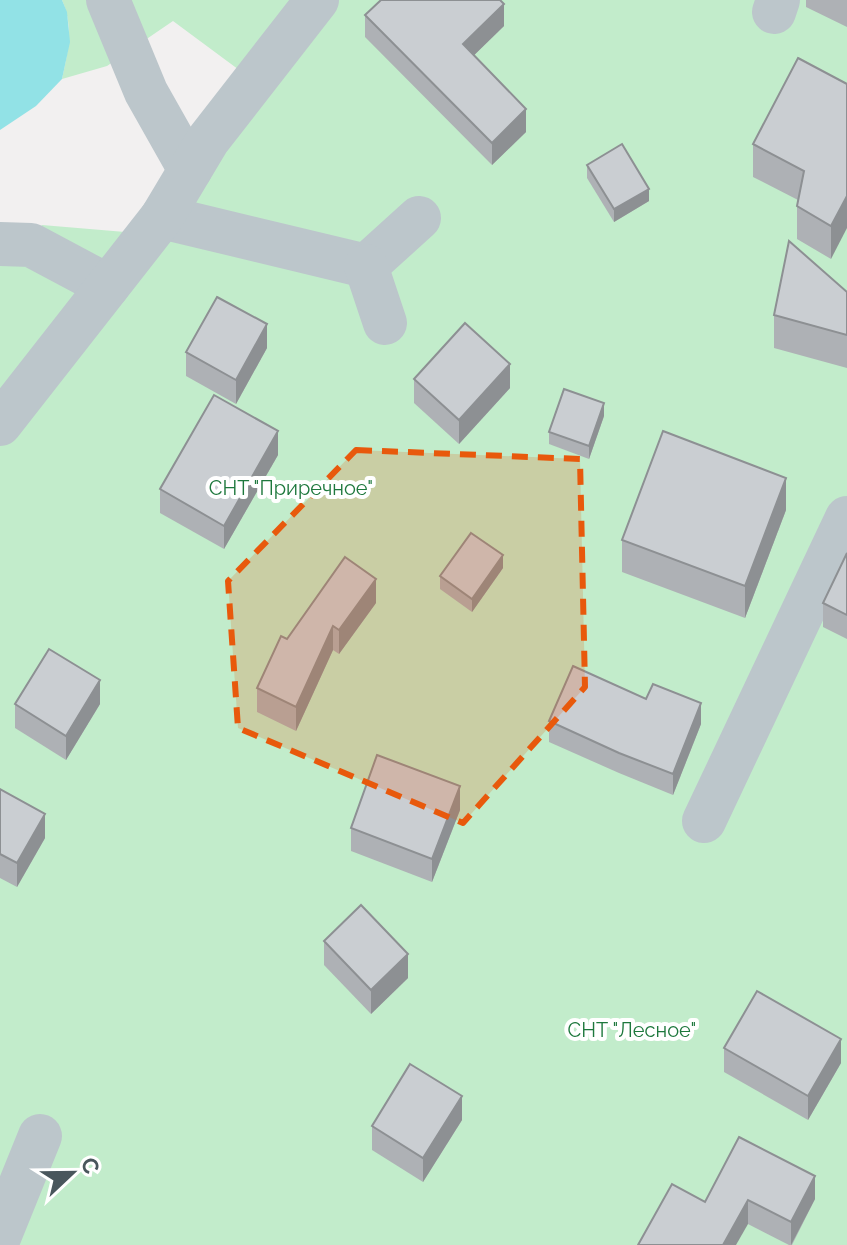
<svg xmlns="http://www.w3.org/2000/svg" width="847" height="1245" viewBox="0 0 847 1245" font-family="Raleway,sans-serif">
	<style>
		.green { fill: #c2eccb }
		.water { fill: #92e2e6 }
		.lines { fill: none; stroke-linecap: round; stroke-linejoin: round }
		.minor { stroke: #bcc6cb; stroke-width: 44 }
		.wall { fill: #aeb1b5 }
		.shaded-wall { fill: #8d9093 }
		.building { fill: #caced2; stroke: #8d9093; stroke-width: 2 }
		.marked { fill: #e8590c; fill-opacity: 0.2; stroke: #e8590c; stroke-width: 6; stroke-dasharray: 16 10; stroke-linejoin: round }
		.labels { text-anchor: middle; stroke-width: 8; stroke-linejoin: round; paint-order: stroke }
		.park-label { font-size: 20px; fill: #1e783d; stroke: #fff }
	</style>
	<rect width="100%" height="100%" fill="#f2f0f0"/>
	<path class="green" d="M62,0h785v1245h-847v-1001l31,1 11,-20 107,9 105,-153 -81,-60 -66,45 -45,13c6,-28 12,-52 0,-79z"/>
	<path class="water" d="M0,0h62l5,12 3,30 -8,37 -26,27 -36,24z"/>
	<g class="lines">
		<g class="minor">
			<path d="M108,0l38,92 44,78"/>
			<path d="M774,12l4,-12"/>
			<path d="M162,217l204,49 53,-48"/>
			<path d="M0,244l31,1 77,41"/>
			<path d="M366,266l19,57"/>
			<path d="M0,424l162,-207 46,-77 109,-140"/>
			<path d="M704,821l143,-303"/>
			<path d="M0,1235l40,-99"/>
		</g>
	</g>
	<g class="wall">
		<path d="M806,0h41v27l-41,-20z"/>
		<path d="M365,15l139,11 -30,29 52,77 -34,33 -127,-128z"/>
		<path d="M847,84l-16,175 -34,-20v-33l1,-6 -45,-23v-33z"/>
		<path d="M587,165l62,36 -35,21 -27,-44z"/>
		<path d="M847,292v76l-73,-20v-33z"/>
		<path d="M267,348l-31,56 -50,-28v-24z"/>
		<path d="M414,379l96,9 -51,56 -45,-41z"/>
		<path d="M604,416l-15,43 -40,-15v-12z"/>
		<path d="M278,455l-54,94 -64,-36v-24z"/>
		<path d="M786,510l-41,108 -123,-46v-32z"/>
		<path d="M847,553v86l-24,-12v-24z"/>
		<path d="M503,568l-31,44 -32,-23v-13z"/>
		<path d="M376,603l-37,51 -6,-4 -37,81 -39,-19v-24l30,-49z"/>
		<path d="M15,704h85l-34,56 -51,-32z"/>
		<path d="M549,721l152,3 -28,71 -54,-22 -70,-31z"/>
		<path d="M0,789l45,49 -28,49 -17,-9z"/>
		<path d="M460,810l-28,72 -81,-31v-23z"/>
		<path d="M324,941l84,37 -37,36 -47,-49z"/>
		<path d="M724,1048l117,15 -33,57 -84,-48z"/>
		<path d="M462,1120l-39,62 -51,-32v-24z"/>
		<path d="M815,1199l-23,46h-3l-84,-43z"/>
	</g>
	<g class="shaded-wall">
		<path d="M504,4v22l-41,40v-22z"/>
		<path d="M526,109v23l-34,33v-22z"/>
		<path d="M649,189v12l-35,21v-13z"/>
		<path d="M847,196v32l-16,31v-33z"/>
		<path d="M267,324v24l-31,56v-24z"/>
		<path d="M510,364v24l-51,56v-24z"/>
		<path d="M604,403v13l-15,43v-13z"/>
		<path d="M278,431v24l-54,94v-23z"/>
		<path d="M786,478v32l-41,108v-32z"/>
		<path d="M503,555v13l-31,44v-13z"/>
		<path d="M376,579v24l-37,51v-24z"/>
		<path d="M333,626v24l-37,81v-24z"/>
		<path d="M100,680v24l-34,56v-24z"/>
		<path d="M701,703v21l-28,71v-21z"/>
		<path d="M460,786v24l-28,72v-23z"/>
		<path d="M45,814v24l-28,49v-24z"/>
		<path d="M408,954v24l-37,36v-24z"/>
		<path d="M841,1039v24l-33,57v-24z"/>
		<path d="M462,1096v24l-39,62v-24z"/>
		<path d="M815,1176v23l-24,46v-23z"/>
		<path d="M748,1200v24l-12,21h-13z"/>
	</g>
	<g class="building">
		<path d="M381,0h119l4,4 -41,40 63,65 -34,34 -127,-128z"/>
		<path d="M798,58l49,26v112l-16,30 -34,-20 7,-35 -51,-27z"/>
		<path d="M622,144l27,45 -35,20 -27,-44z"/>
		<path d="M789,241l58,51v43l-73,-20z"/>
		<path d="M217,297l50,27 -31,56 -50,-28z"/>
		<path d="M465,323l45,41 -51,56 -45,-41z"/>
		<path d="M564,389l40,14 -15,43 -40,-14z"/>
		<path d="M214,395l64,36 -54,95 -64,-37z"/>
		<path d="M663,431l123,47 -41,108 -123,-46z"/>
		<path d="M471,533l32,22 -31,44 -32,-23z"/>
		<path d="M847,553v62l-24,-12z"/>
		<path d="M345,557l31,22 -37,51 -6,-4 -37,81 -39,-19 24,-52 6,3z"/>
		<path d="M49,649l51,31 -34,56 -51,-32z"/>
		<path d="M573,666l73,33 7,-15 48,19 -28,71 -54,-21 -70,-32z"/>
		<path d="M377,755l83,31 -28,73 -81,-31z"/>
		<path d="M0,789l45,25 -28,49 -17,-9z"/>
		<path d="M361,905l47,49 -37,36 -47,-49z"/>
		<path d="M757,991l84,48 -33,57 -84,-48z"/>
		<path d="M410,1064l52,32 -39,62 -51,-32z"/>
		<path d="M739,1137l76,39 -24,46 -43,-22 -25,45h-85l34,-61 33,18z"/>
	</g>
	<path class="marked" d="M356,450l224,9 5,228 -122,136 -225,-95 -10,-147z"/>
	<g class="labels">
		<g class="park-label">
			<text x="291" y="495">СНТ "Приречное"</text>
			<text x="632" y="1037">СНТ "Лесное"</text>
		</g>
	</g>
	<g transform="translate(72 1173) rotate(68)" stroke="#ffffff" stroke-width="6" paint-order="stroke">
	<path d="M0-6L14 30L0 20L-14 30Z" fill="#49565c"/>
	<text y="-12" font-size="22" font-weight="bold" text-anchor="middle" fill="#49565c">С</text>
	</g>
</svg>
